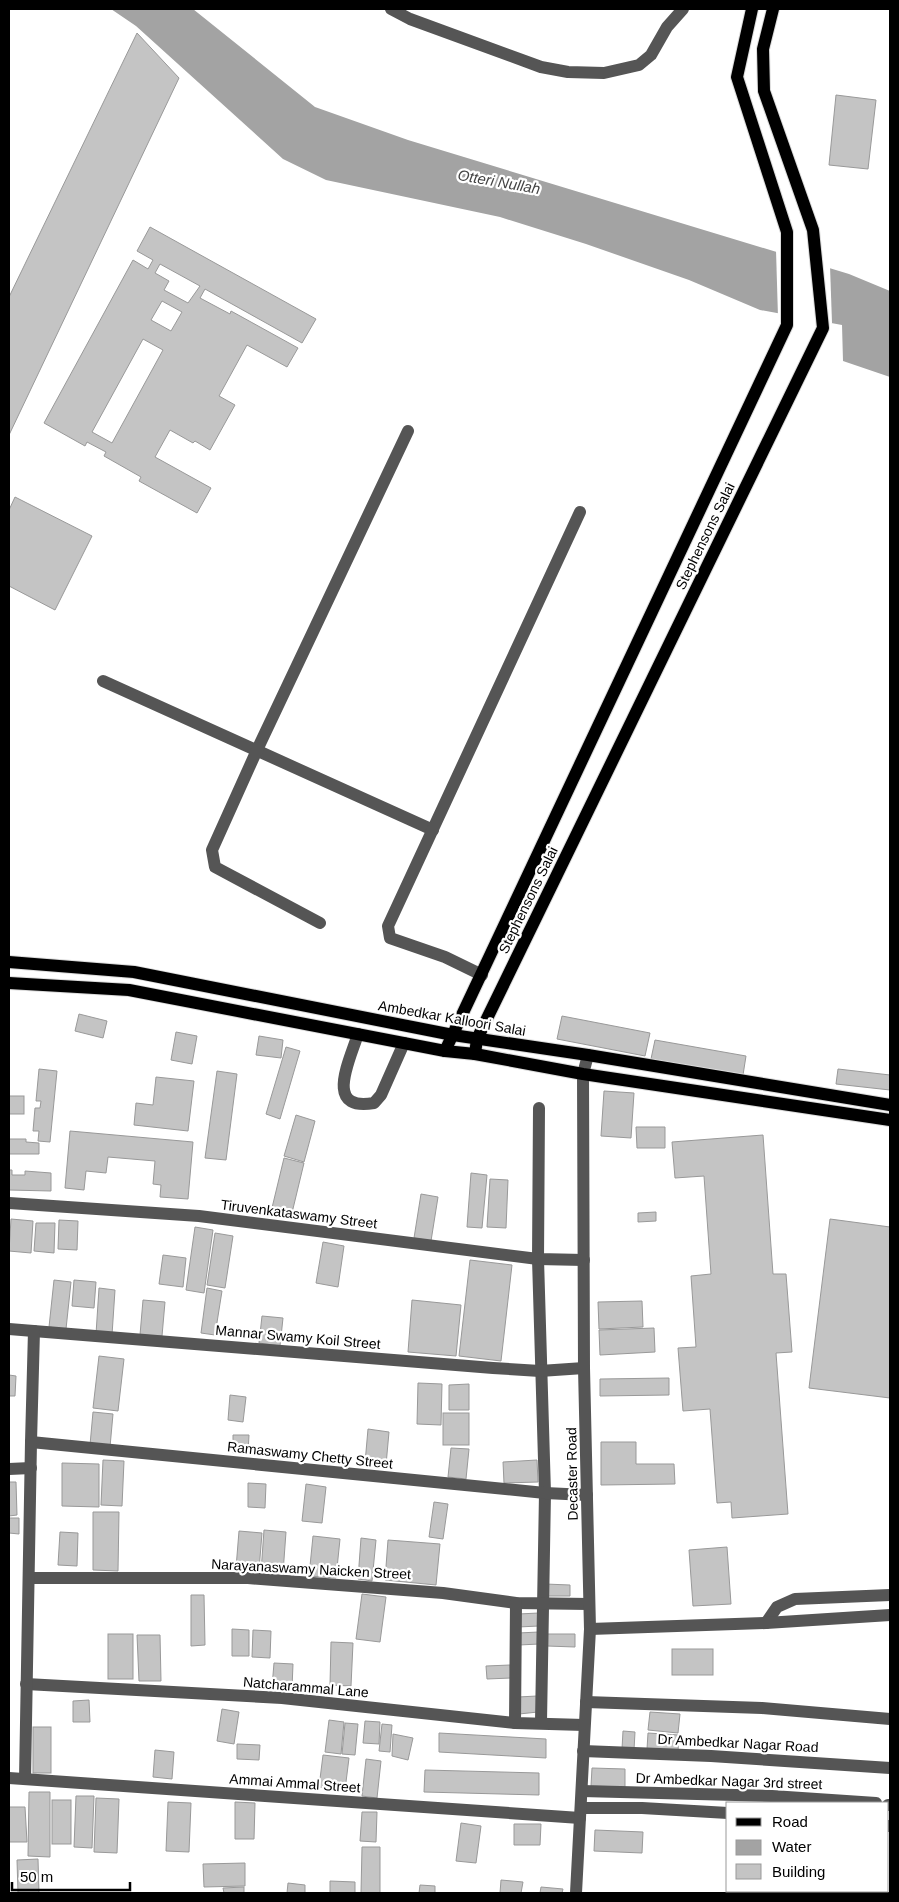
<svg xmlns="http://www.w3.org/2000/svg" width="899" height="1902" viewBox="0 0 899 1902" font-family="Helvetica,sans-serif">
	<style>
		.water { fill: #a3a3a3 }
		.pier { fill: #fff }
		.building { fill: #c4c4c4; stroke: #999; fill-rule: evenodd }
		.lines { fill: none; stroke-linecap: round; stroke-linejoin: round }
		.major-casing { stroke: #dbdbdb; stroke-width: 14 }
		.minor { stroke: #555; stroke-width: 12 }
		.major { stroke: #000; stroke-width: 12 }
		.labels { text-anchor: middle; stroke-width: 4.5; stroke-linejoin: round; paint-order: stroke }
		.street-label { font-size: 14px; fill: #000; stroke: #fff }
		.water-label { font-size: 15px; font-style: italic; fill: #444; stroke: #fff }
	</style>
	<rect width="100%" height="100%" fill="#fff"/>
	<path class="water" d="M111,9h82l122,98 93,33 441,134 41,17v86l-47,-16 -1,-36 -82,-15 -71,-30 -103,-36 -86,-27 -174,-37 -43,-21 -147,-133z"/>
	<path class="pier" d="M776,250l54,16 2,57h-14l-40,-6z"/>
	<g class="building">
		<path d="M137,33l42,45 -170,357v-138z"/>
		<path d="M836,95l40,5 -8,69 -39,-4z"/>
		<path d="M150,227l166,92 -14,24 -97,-54 -5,9 30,16 1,-3 67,37 -11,19 -40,-22 -28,51 16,9 -25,45 -15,-9 -2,2 -23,-13 -15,27 56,31 -14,25 -58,-32 2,-4 -37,-21 2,-4 -19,-10 -2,4 -41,-23 89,-163 15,9 5,-9 -16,-9zM160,264l40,22 -12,17 -24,-13 5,-9 -14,-8zM162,301l20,11 -11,19 -20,-11zM143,339l20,11 -51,93 -20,-11z"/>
		<path d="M15,497l77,39 -37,74 -46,-24v-76z"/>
		<path d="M79,1014l28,7 -4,17 -28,-7z"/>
		<path d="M562,1016l88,17 -5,23 -88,-17z"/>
		<path d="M176,1032l21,4 -5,28 -21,-4z"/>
		<path d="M259,1036l24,4 -2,18 -25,-3z"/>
		<path d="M655,1040l91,16 -3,19 -92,-16z"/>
		<path d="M286,1047l14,4 -20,68 -14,-5z"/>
		<path d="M39,1069l18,2 -7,71 -12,-1 1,-10h-6l2,-23h5l1,-7h-5z"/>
		<path d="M838,1069l52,6v15l-54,-6z"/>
		<path d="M217,1071l20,3 -11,86 -21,-2z"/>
		<path d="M156,1077l38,4 -6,50 -54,-6 2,-22 17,2z"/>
		<path d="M604,1091l30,2 -3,45 -30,-2z"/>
		<rect x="9" y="1096" width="15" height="18"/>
		<path d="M296,1115l19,6 -11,41 -20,-6z"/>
		<path d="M636,1127h29v21h-28z"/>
		<path d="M70,1131l123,11 -5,57 -28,-2 1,-12 -8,-1 2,-23 -47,-4 -2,16 -20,-2 -2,19 -19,-2z"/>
		<path d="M763,1135l10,139h13l6,78 -16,1 12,161 -56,4 -1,-16 -14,1 -7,-94 -27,2 -5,-63 18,-1 -5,-71 20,-2 -7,-98 -29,2 -3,-36z"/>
		<path d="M9,1139h17v3l13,1v11h-30z"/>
		<path d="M284,1158l20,5 -13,54 -20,-5z"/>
		<path d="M9,1170h3v5h13v-4l26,2v18l-42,-1z"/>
		<path d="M471,1173l16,2 -5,53 -15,-1z"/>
		<path d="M490,1179l18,1 -2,48 -19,-1z"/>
		<path d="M421,1194l17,3 -7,44 -17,-3z"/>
		<path d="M656,1212v9l-18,1v-9z"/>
		<path d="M11,1219l22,2 -2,32 -22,-2z"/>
		<path d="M830,1219l60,8v171l-81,-10z"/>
		<path d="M59,1220l19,1 -1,29 -19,-1z"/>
		<path d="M36,1223h19l-1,30 -20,-2z"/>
		<path d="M195,1227l18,3 -9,63 -18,-3z"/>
		<path d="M215,1233l18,3 -8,52 -18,-3z"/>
		<path d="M323,1242l21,4 -6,41 -22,-4z"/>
		<path d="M163,1255l23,3 -3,29 -24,-3z"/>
		<path d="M470,1260l42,5 -11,96 -42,-5z"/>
		<path d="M54,1280l17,2 -5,47 -17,-2z"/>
		<path d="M74,1280l22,2 -2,26 -22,-2z"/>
		<path d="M99,1288l16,2 -3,45 -16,-1z"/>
		<path d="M207,1288l15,3 -7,44 -14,-2z"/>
		<path d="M143,1300l22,2 -3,34 -22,-1z"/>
		<path d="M412,1300l49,5 -5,51 -48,-4z"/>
		<path d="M642,1301l1,26 -44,2 -1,-27z"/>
		<path d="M262,1316l21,2 -3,28 -21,-3z"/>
		<path d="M654,1328l1,24 -55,3 -1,-25z"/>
		<path d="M99,1356l25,3 -6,52 -25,-3z"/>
		<path d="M9,1375l7,1 -1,20h-6z"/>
		<path d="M669,1378v17l-69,1v-17z"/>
		<path d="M418,1383l24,1 -1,41 -24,-1z"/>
		<path d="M469,1384v26h-20v-25z"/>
		<path d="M230,1395l16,2 -3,25 -15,-2z"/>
		<path d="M93,1412l20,2 -3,33 -20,-2z"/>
		<rect x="443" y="1413" width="26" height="32"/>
		<path d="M368,1429l21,3 -3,33 -21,-2z"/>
		<path d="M233,1435h16l-1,18h-15z"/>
		<path d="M601,1442h35v22h38l1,20 -74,1z"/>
		<path d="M451,1448l18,1 -3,30 -18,-2z"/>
		<path d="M103,1460l21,1 -2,45 -21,-1z"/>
		<path d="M537,1460l1,22 -34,1 -1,-21z"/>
		<path d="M62,1463l37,1v43l-37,-1z"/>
		<path d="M9,1482h7l1,33 -8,1z"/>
		<path d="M248,1483l18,1 -1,24 -17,-1z"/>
		<path d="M306,1484l20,3 -4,36 -20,-2z"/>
		<path d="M434,1502l14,2 -5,35 -14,-2z"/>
		<path d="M93,1512h26l-1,59 -25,-1z"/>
		<path d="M9,1518h10v16l-10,-1z"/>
		<path d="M264,1530l22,2 -3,41 -22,-1z"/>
		<path d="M239,1531l23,2 -3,37 -23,-2z"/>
		<path d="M60,1532l18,1 -1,33 -19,-1z"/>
		<path d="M313,1536l27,3 -4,39 -27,-2z"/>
		<path d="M361,1538l15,2 -4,41 -14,-2z"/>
		<path d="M388,1540l52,4 -4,41 -51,-5z"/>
		<path d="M727,1547l4,57 -38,2 -4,-56z"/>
		<path d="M545,1584l25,1v11h-25z"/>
		<path d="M362,1594l24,3 -6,45 -24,-3z"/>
		<path d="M191,1595h13l1,50 -14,1z"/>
		<path d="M539,1613v13l-21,1v-13z"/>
		<path d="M232,1629l17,1v26h-17z"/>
		<path d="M253,1630l18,1 -1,27 -18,-1z"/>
		<path d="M539,1632v12l-20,1 -1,-12z"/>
		<rect x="108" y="1634" width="25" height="45"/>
		<path d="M547,1634h28v13l-28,-1z"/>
		<path d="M137,1635h23l1,46h-22z"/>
		<path d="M331,1642l22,1 -2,43 -21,-1z"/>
		<rect x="672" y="1649" width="41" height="26"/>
		<path d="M274,1663l19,1 -1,24 -20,-1z"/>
		<path d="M510,1665l1,13 -24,1 -1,-13z"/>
		<path d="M537,1696l1,16 -19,2 -1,-17z"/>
		<path d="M89,1700l1,22h-17v-21z"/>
		<path d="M222,1709l17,3 -5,32 -17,-3z"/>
		<path d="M650,1712l30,2 -2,19 -30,-3z"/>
		<path d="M329,1720l15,2 -3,32 -16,-2z"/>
		<path d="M365,1721l15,1 -1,22 -16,-1z"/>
		<path d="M345,1723l13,1 -3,31 -13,-1z"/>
		<path d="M382,1724l10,1 -2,27 -11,-1z"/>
		<rect x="33" y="1727" width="18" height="46"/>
		<path d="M623,1731l12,1 -1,18 -12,-1z"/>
		<path d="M439,1733l107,6v19l-107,-6z"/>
		<path d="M648,1733l31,2 -1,16 -31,-2z"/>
		<path d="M393,1734l20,4 -5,22 -16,-4z"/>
		<path d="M237,1744l23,1 -1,15 -22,-1z"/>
		<path d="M155,1750l19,2 -2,27 -19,-2z"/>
		<path d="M323,1755l26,3 -4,32 -26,-3z"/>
		<path d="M366,1759l15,2 -4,37 -15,-2z"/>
		<path d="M592,1768l33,1v18l-34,-1z"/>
		<path d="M425,1770l114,3v22l-115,-3z"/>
		<path d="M29,1792h21v65l-22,-1z"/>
		<path d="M76,1796h18l-2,52 -18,-1z"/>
		<path d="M96,1798l23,1 -2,54 -23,-1z"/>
		<rect x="52" y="1800" width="19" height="44"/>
		<path d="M168,1802l23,1 -2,49 -23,-1z"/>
		<path d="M235,1802l20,1 -1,36h-19z"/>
		<path d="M9,1807h16l2,35h-18z"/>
		<path d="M362,1812h15l-1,30 -16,-1z"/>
		<path d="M461,1823l20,3 -5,37 -20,-2z"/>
		<path d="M514,1824h27l-1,21h-26z"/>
		<path d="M595,1830l48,2 -1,21 -48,-2z"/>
		<path d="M362,1847h18v46h-19z"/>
		<path d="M38,1859l1,34h-21l-1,-33z"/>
		<path d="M245,1863v23l-41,1 -1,-23z"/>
		<path d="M501,1880l22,2 -2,11h-21z"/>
		<path d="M330,1881l25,1v11h-25z"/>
		<path d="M288,1883l17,2v8h-18z"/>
		<path d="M420,1885l15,1v7h-16z"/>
		<path d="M244,1887v6h-20l-1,-5z"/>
		<path d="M541,1887l22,2 -1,4h-22z"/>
	</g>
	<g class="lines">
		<defs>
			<g id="major">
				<path d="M9,962l125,10 319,63 135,20 302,50"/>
				<path d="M9,983l120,7 316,61 30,3 108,20 307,46"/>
				<path d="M445,1051l342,-726v-93l-50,-155 15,-68"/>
				<path d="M475,1054l2,-15 346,-711 -10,-98 -49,-139 -1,-42 10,-40"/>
			</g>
		</defs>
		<use href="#major" class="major-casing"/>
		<g class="minor">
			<path d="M391,9l19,10 131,48 27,5 36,1 35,-8 12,-10 16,-28 16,-18"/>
			<path d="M103,681l330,149"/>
			<path d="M320,923l-105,-56 -3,-17 45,-100 151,-319"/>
			<path d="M482,975l-37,-18 -55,-19 -2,-12 192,-414"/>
			<path d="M358,1034c-8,26 -35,78 16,69l7,-8 23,-52"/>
			<path d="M539,1108l-1,151 7,234 -4,229"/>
			<path d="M9,1203l190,13 339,43 46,1"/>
			<path d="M9,1329l484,39 47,3 44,-3"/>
			<path d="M31,1442l514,51 42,2"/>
			<path d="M9,1469l22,-1"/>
			<path d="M30,1578h218l195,15 73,10 73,1"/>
			<path d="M766,1623l11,-16 18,-8 95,-4"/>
			<path d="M590,1629l176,-6 124,-8"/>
			<path d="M26,1684l256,14 233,25 69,2"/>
			<path d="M586,1702l176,6 128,11"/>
			<path d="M515,1723l1,-120"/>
			<path d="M583,1751l128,5 179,12"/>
			<path d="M9,1778l571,40"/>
			<path d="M25,1779l6,-337 3,-111"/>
			<path d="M582,1791l190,5 104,7"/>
			<path d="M888,1805h2"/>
			<path d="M581,1808h61l86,5"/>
			<path d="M888,1826h2"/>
			<path d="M770,1891v2"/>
			<path d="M576,1893l14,-264 -6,-261 -1,-294 5,-19"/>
			<path d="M735,1893v-2"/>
		</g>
		<use href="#major" class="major"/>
	</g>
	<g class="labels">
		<g class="street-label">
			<text transform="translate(705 536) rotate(-64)" y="5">Stephensons Salai</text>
			<text transform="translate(528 900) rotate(-64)" y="5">Stephensons Salai</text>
			<text transform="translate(452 1018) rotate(10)" y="5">Ambedkar Kalloori Salai</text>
			<text transform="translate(299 1214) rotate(7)" y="5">Tiruvenkataswamy Street</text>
			<text transform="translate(298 1337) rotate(5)" y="5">Mannar Swamy Koil Street</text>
			<text transform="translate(310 1455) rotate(6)" y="5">Ramaswamy Chetty Street</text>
			<text transform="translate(572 1474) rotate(-91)" y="5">Decaster Road</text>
			<text transform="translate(311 1569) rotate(3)" y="5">Narayanaswamy Naicken Street</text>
			<text transform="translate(306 1687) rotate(5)" y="5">Natcharammal Lane</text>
			<text transform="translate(738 1743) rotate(3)" y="5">Dr Ambedkar Nagar Road</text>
			<text transform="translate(729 1781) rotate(2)" y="5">Dr Ambedkar Nagar 3rd street</text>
			<text transform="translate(295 1783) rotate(4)" y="5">Ammai Ammal Street</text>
		</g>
		<g class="water-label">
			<text transform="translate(499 182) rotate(10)" y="5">Otteri Nullah</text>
		</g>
	</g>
	<rect width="899" height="1902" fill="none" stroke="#000000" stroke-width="20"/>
	<rect x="726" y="1802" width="162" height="90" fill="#ffffff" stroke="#999999"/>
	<rect x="736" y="1818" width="25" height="8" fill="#000000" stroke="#999999"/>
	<text x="772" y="1827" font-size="15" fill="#000000">Road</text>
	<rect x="736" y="1840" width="25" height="15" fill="#a3a3a3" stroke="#999999"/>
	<text x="772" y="1852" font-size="15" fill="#000000">Water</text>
	<rect x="736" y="1864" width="25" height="15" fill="#c4c4c4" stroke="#999999"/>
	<text x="772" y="1877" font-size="15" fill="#000000">Building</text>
	<path d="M12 1882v8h118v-8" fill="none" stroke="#000000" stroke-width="2.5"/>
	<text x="20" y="1882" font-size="15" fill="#000000" stroke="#ffffff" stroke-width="4" paint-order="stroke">50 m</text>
</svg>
